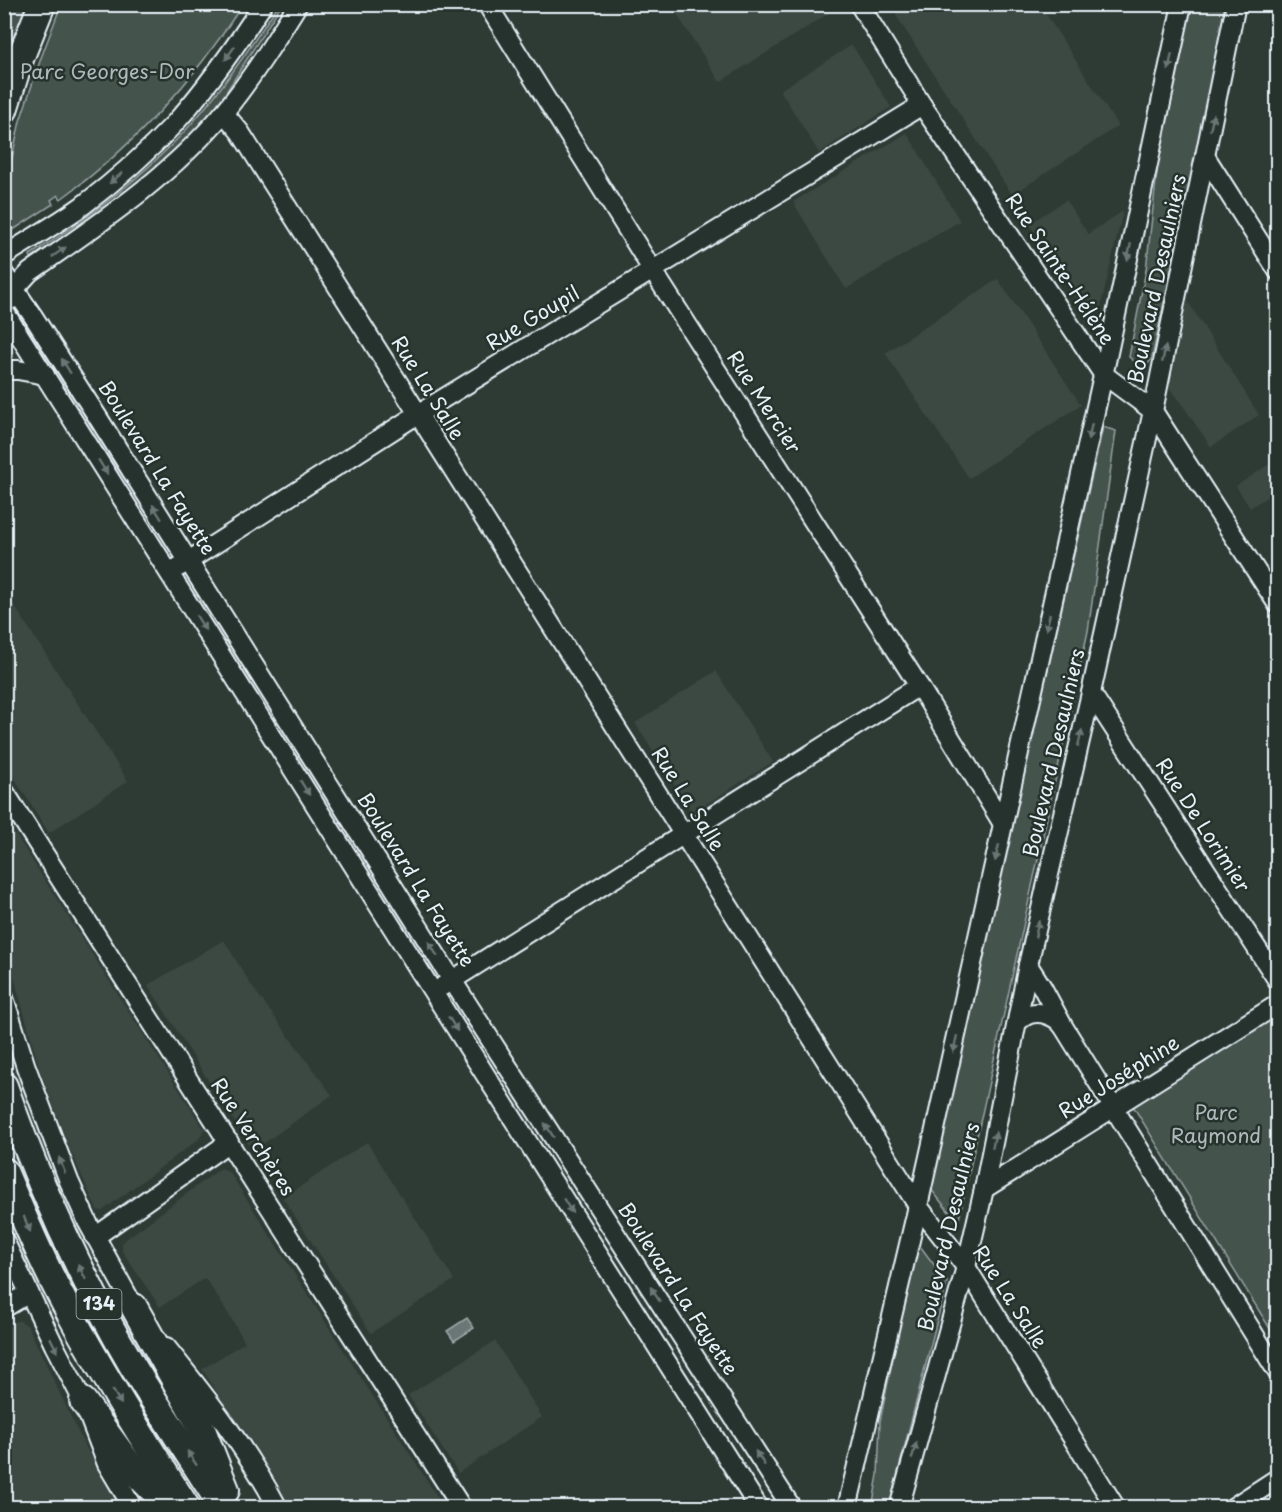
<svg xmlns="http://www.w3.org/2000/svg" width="1282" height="1512" viewBox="0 0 1282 1512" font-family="'Playpen Sans',sans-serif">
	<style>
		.built { fill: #3b4843 }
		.green { fill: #45524e; stroke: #96a2a3; stroke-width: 1.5 }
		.water { fill: #6b7775; stroke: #9da8a9; stroke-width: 1.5 }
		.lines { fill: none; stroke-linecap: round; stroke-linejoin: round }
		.minor-casing { stroke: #e8f1f8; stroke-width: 22 }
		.highway-casing { stroke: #e8f1f8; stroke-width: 30 }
		.minor { stroke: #26332d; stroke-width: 18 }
		.highway { stroke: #26332d; stroke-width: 26 }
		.oneway { fill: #6a7674 }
		.labels { text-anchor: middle; stroke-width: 5; stroke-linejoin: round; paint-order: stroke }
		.shield { fill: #26332d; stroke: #aeb8bb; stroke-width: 1.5 }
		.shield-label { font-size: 18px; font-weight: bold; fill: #e8f1f8 }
		.park-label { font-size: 20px; fill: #afb9bc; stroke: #26332d }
		.street-label { font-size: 20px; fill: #e8f1f8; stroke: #26332d }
	</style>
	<rect width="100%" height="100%" fill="#2e3b35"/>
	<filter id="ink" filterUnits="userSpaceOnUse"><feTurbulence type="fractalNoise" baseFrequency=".0167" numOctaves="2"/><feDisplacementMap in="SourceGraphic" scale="12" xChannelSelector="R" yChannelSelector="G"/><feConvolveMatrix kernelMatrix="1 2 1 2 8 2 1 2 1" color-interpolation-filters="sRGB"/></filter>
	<g filter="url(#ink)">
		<g class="built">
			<path d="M826,4l5,8 -111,70 -49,-77z"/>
			<path d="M911,5h129l78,121 -106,69 -117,-181z"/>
			<path d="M852,45l39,62 -72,46 -39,-63z"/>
			<path d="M907,133l53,88 -114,68 -53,-87z"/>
			<path d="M1066,200l22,34 35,-23 -23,99 -8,4 -9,-5 -54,-85z"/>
			<path d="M998,279l83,126 -112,73 -84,-125z"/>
			<path d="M1187,300l72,115 -48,32 -34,-50 -10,-11z"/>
			<path d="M1277,459v31l-27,18 -14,-22z"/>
			<path d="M4,590l124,191 -79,52 -44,-70z"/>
			<path d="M716,671l57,91 -81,51 -57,-90z"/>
			<path d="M5,818l199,311 -5,10 -97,72 -5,-1 -31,-70 -26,-70 -32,-114 -4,-19z"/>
			<path d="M224,940l27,45 81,110 -79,56 -105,-166z"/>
			<path d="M367,1142l87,138 -83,53 -88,-135z"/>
			<path d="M221,1168l9,5 214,334h-157l-26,-47 -59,-91 43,-27 -19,-32 -21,-32 -45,29 -38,-56v-9z"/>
			<path d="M16,1321h5l7,5 55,116 38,65h-116v-178z"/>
			<path d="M495,1341l47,76 -84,56 -50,-78z"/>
		</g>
		<g class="green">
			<path d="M13,5h13l-21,59v-19z"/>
			<path d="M61,5h181c-48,76 -108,141 -181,194l-3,-4 -7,5 2,4 -43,28 -3,-2 -2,1v-41l15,-69 21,-63z"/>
			<path d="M278,5h3l-56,89c-50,69 -123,118 -194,164l-1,-3c57,-35 110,-76 156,-125 35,-39 64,-82 92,-125z"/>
			<path d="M1189,5h39l-76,353 -8,12 -15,-13 17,-87 14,-124z"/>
			<path d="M31,324l114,183 -59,-82 -62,-97z"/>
			<path d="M1103,427l13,4 -28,200 -130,592 -28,-35z"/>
			<path d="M1277,1013v327l-144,-234z"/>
			<path d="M917,1242l30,40 -58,225 -17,1 6,-33 2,-54z"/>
		</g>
		<path class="water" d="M467,1318l7,10 -20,13 -7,-10z"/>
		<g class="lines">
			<defs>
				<g id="minor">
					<path d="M487,4l166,267 266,415 84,138"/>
					<path d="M859,4l63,101 181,269 50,37 125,194"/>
					<path d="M224,113l16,19 678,1074 48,61 150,241"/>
					<path d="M1205,156l73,115"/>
					<path d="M4,256c26,-17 53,-32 78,-50 33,-25 65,-53 93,-83 33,-37 61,-77 88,-119"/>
					<path d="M4,274l29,42 64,100 355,564 340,528"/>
					<path d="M12,299l7,-15 11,-12c70,-49 140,-95 195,-161 27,-33 50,-70 73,-107"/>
					<path d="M4,311l429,681 326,516"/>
					<path d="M4,370h14l27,5"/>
					<path d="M179,567l239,-153 504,-309"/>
					<path d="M1091,693l187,288"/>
					<path d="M4,791l458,717"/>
					<path d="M1028,965l14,22 21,39 215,347"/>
					<path d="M443,986l476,-300"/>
					<path d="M4,998l22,69 43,114 19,42 46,84 7,9"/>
					<path d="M1017,1022c4,-3 9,-7 13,-8 11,-3 26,2 32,11"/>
					<path d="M984,1189l294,-185"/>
					<path d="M95,1237l134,-95"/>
					<path d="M4,1240l50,105 29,56 24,63 26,44"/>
					<path d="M4,1308l25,-15"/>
					<path d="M166,1347c41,51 81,102 112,161"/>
					<path d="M847,1508l71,-302 188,-844 76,-358"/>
					<path d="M899,1508l67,-241 18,-78 44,-224 63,-272 62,-282 83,-407"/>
					<path d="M1232,1508l46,-30"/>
				</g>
				<g id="highway">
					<path d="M4,110l16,-51 22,-55"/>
					<path d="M4,1086c34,97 76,190 128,279 29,48 61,95 91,143"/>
					<path d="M4,1171c19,45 38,90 61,133 37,70 79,137 122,204"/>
					<path d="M134,1307l67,120 25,63"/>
					<path d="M83,1401l51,70 37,37"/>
				</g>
			</defs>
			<use href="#minor" class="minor-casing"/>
			<use href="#highway" class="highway-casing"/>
			<use href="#minor" class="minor"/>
			<use href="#highway" class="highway"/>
		</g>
		<defs><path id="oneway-solid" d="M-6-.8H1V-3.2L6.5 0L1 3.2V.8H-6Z" transform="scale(1.5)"/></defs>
		<g class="oneway">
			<use href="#oneway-solid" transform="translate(230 53) rotate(125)"/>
			<use href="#oneway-solid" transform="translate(1170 62) rotate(102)"/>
			<use href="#oneway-solid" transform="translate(1212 122) rotate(-78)"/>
			<use href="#oneway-solid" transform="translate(116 178) rotate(140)"/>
			<use href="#oneway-solid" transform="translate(59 252) rotate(-35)"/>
			<use href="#oneway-solid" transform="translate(1129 252) rotate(102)"/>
			<use href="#oneway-solid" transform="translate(1164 354) rotate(-78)"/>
			<use href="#oneway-solid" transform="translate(66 366) rotate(-122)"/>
			<use href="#oneway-solid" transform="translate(1090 432) rotate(103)"/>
			<use href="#oneway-solid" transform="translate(103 467) rotate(58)"/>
			<use href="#oneway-solid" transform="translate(157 512) rotate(-122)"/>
			<use href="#oneway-solid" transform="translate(1048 622) rotate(103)"/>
			<use href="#oneway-solid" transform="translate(201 623) rotate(58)"/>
			<use href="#oneway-solid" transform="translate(1080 738) rotate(-77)"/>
			<use href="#oneway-solid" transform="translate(305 788) rotate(58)"/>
			<use href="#oneway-solid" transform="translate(997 853) rotate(103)"/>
			<use href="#oneway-solid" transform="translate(1037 929) rotate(-77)"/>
			<use href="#oneway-solid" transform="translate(433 949) rotate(-122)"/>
			<use href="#oneway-solid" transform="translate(453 1024) rotate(58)"/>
			<use href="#oneway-solid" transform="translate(955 1044) rotate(103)"/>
			<use href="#oneway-solid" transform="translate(549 1130) rotate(-123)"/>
			<use href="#oneway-solid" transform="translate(994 1140) rotate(-79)"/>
			<use href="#oneway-solid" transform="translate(62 1165) rotate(-111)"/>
			<use href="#oneway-solid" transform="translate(568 1206) rotate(58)"/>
			<use href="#oneway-solid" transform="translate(27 1224) rotate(67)"/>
			<use href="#oneway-solid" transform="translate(82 1272) rotate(-117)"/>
			<use href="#oneway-solid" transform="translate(655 1294) rotate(-123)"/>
			<use href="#oneway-solid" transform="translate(54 1345) rotate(63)"/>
			<use href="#oneway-solid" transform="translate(117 1397) rotate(59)"/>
			<use href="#oneway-solid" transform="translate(914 1451) rotate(-74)"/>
			<use href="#oneway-solid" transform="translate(192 1458) rotate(-123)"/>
			<use href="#oneway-solid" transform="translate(760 1458) rotate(-123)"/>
		</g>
	</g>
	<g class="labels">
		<rect class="shield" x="76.5" y="1289" width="45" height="30" rx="4.5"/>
		<g class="shield-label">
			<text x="99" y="1310">134</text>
		</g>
		<g class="park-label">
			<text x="107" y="79">Parc Georges-Dor</text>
			<text x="1216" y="1120">Parc<tspan x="1216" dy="23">Raymond</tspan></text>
		</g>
		<g class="street-label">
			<text transform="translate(1060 269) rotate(56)" y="7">Rue Sainte-Hélène</text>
			<text transform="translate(1157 279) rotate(-78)" y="7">Boulevard Desaulniers</text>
			<text transform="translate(533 318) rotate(-31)" y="7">Rue Goupil</text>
			<text transform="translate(428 388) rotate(58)" y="7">Rue La Salle</text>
			<text transform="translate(764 402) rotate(57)" y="7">Rue Mercier</text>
			<text transform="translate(157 468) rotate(58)" y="7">Boulevard La Fayette</text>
			<text transform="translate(1054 753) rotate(-77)" y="7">Boulevard Desaulniers</text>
			<text transform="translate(688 799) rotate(58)" y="7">Rue La Salle</text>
			<text transform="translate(1203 825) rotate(57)" y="7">Rue De Lorimier</text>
			<text transform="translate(416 880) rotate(58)" y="7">Boulevard La Fayette</text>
			<text transform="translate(1119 1077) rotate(-32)" y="7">Rue Joséphine</text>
			<text transform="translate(253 1137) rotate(57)" y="7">Rue Verchères</text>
			<text transform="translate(949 1227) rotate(-77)" y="7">Boulevard Desaulniers</text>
			<text transform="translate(678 1289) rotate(57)" y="7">Boulevard La Fayette</text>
			<text transform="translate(1010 1297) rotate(57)" y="7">Rue La Salle</text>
		</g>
	</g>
	<rect width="1282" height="1512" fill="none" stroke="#26332d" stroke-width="24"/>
	<rect x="12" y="12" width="1258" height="1488" fill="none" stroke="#e8f1f8" stroke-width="2" filter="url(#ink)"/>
</svg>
